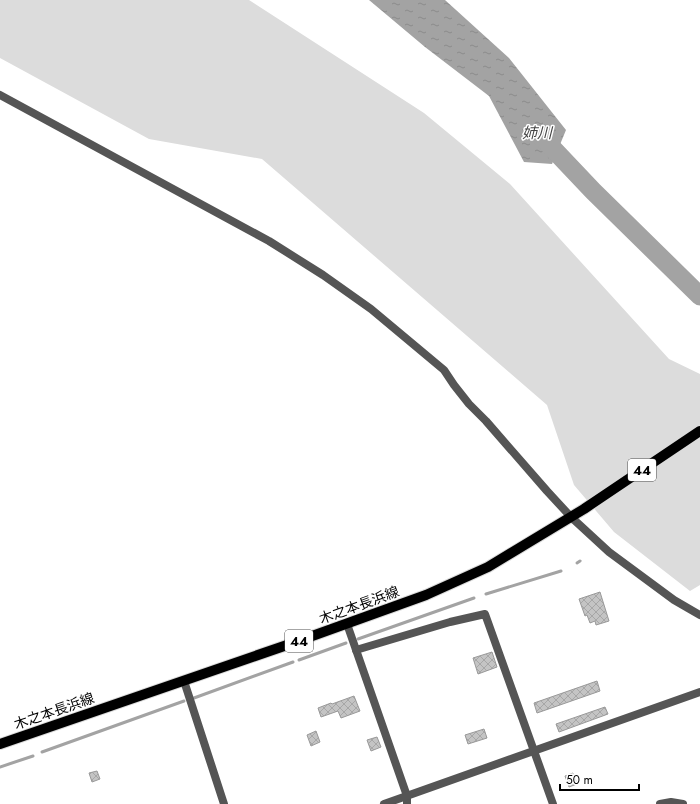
<svg xmlns="http://www.w3.org/2000/svg" width="700" height="804" viewBox="0 0 700 804" font-family="Jost,'Noto Sans JP',sans-serif">
	<style>
		.grass { fill: #dcdcdc }
		.water { fill: url(#water-ripples) }
		.lines { fill: none; stroke-linecap: round; stroke-linejoin: round }
		.stream { stroke: #a3a3a3; stroke-width: 3 }
		.river { stroke: #a3a3a3; stroke-width: 19 }
		.building { fill: url(#building-cross-hatch); stroke: #999 }
		.primary-casing { stroke: #dbdbdb; stroke-width: 12 }
		.street { stroke: #555; stroke-width: 8 }
		.primary { stroke: #000; stroke-width: 10 }
		.labels { text-anchor: middle; stroke-width: 3; stroke-linejoin: round; paint-order: stroke }
		.shield { fill: #fff; stroke: #4c4c4c; stroke-width: 1 }
		.shield-label { font-size: 13px; font-weight: bold; fill: #000 }
		.street-label { font-size: 14px; fill: #000; stroke: #fff }
		.water-label { font-size: 15px; font-style: italic; fill: #444; stroke: #fff }
	</style>
	<defs>
		<pattern id="water-ripples" width="26" height="14" patternUnits="userSpaceOnUse"><rect width="26" height="14" fill="#a3a3a3"/><path d="M2 4q2-2 4 0t4 0M15 11q2-2 4 0t4 0" fill="none" stroke="#8b8b8b"/></pattern>
		<pattern id="building-cross-hatch" width="8" height="8" patternUnits="userSpaceOnUse"><rect width="8" height="8" fill="#c4c4c4"/><path d="M0 0l8 8M0 8l8-8" fill="none" stroke="#a7a7a7"/></pattern>
	</defs>
	<rect width="100%" height="100%" fill="#fff"/>
	<path class="grass" d="M0,0h249l175,113 86,71 159,175 31,15v211l-10,6 -76,-59 -40,-47 -27,-80 -285,-246 -113,-20 -149,-81z"/>
	<path class="water" d="M369,0h76l64,58 57,72 -14,34 -28,-2 -35,-66 -64,-49z"/>
	<g class="lines">
		<g class="stream">
			<path d="M577,563l3,-2"/>
			<path d="M486,594l75,-23"/>
			<path d="M358,639l116,-41"/>
			<path d="M299,660l47,-17"/>
			<path d="M194,698l99,-36"/>
			<path d="M42,752l142,-51"/>
			<path d="M0,767l33,-11"/>
		</g>
		<path class="river" d="M539,134l54,57 107,105"/>
	</g>
	<g class="building">
		<path d="M600,592l9,29 -13,4 -1,-4 -5,2 -3,-8 -2,1 -6,-17z"/>
		<path d="M492,652l5,15 -19,7 -5,-16z"/>
		<path d="M597,681l3,10 -63,22 -3,-10z"/>
		<path d="M354,696l6,15 -19,7 -3,-7 -17,6 -3,-9 13,-5 1,1z"/>
		<path d="M605,707l3,7 -49,18 -3,-8z"/>
		<path d="M484,729l3,9 -19,6 -3,-9z"/>
		<path d="M316,731l4,11 -9,4 -4,-11z"/>
		<path d="M377,737l4,10 -10,4 -4,-11z"/>
		<path d="M97,771l3,8 -8,3 -3,-9z"/>
		<path d="M573,773l4,11 -8,3 -4,-11z"/>
	</g>
	<g class="lines">
		<defs>
			<path id="primary" d="M0,744l290,-100 136,-49 62,-28 96,-58 116,-78"/>
		</defs>
		<use href="#primary" class="primary-casing"/>
		<g class="street">
			<path d="M0,95l269,146 54,34 48,34 73,61 10,15 15,19 17,17 61,70 24,26 38,35 65,48 26,15"/>
			<path d="M347,624l60,172v8"/>
			<path d="M356,650l94,-28 35,-8 68,190"/>
			<path d="M184,681l40,123"/>
			<path d="M384,804l316,-112"/>
			<path d="M660,804l11,-2 12,2"/>
		</g>
		<use href="#primary" class="primary"/>
	</g>
	<g class="labels">
		<g class="shield">
			<rect x="628" y="459" width="28" height="22" rx="3"/>
			<rect x="285" y="630" width="28" height="22" rx="3"/>
		</g>
		<g class="shield-label">
			<text x="642" y="475">44</text>
			<text x="299" y="646">44</text>
		</g>
		<g class="street-label">
			<text transform="translate(359 605) rotate(-20)" y="5">木之本長浜線</text>
			<text transform="translate(54 711) rotate(-19)" y="5">木之本長浜線</text>
		</g>
		<g class="water-label">
			<text x="537" y="138">姉川</text>
		</g>
	</g>
	<path d="M560 784v6h79v-6" fill="none" stroke="#000000" stroke-width="2"/>
	<text x="566" y="784" font-size="12" fill="#000000" stroke="#ffffff" stroke-width="3" paint-order="stroke">50 m</text>
</svg>
